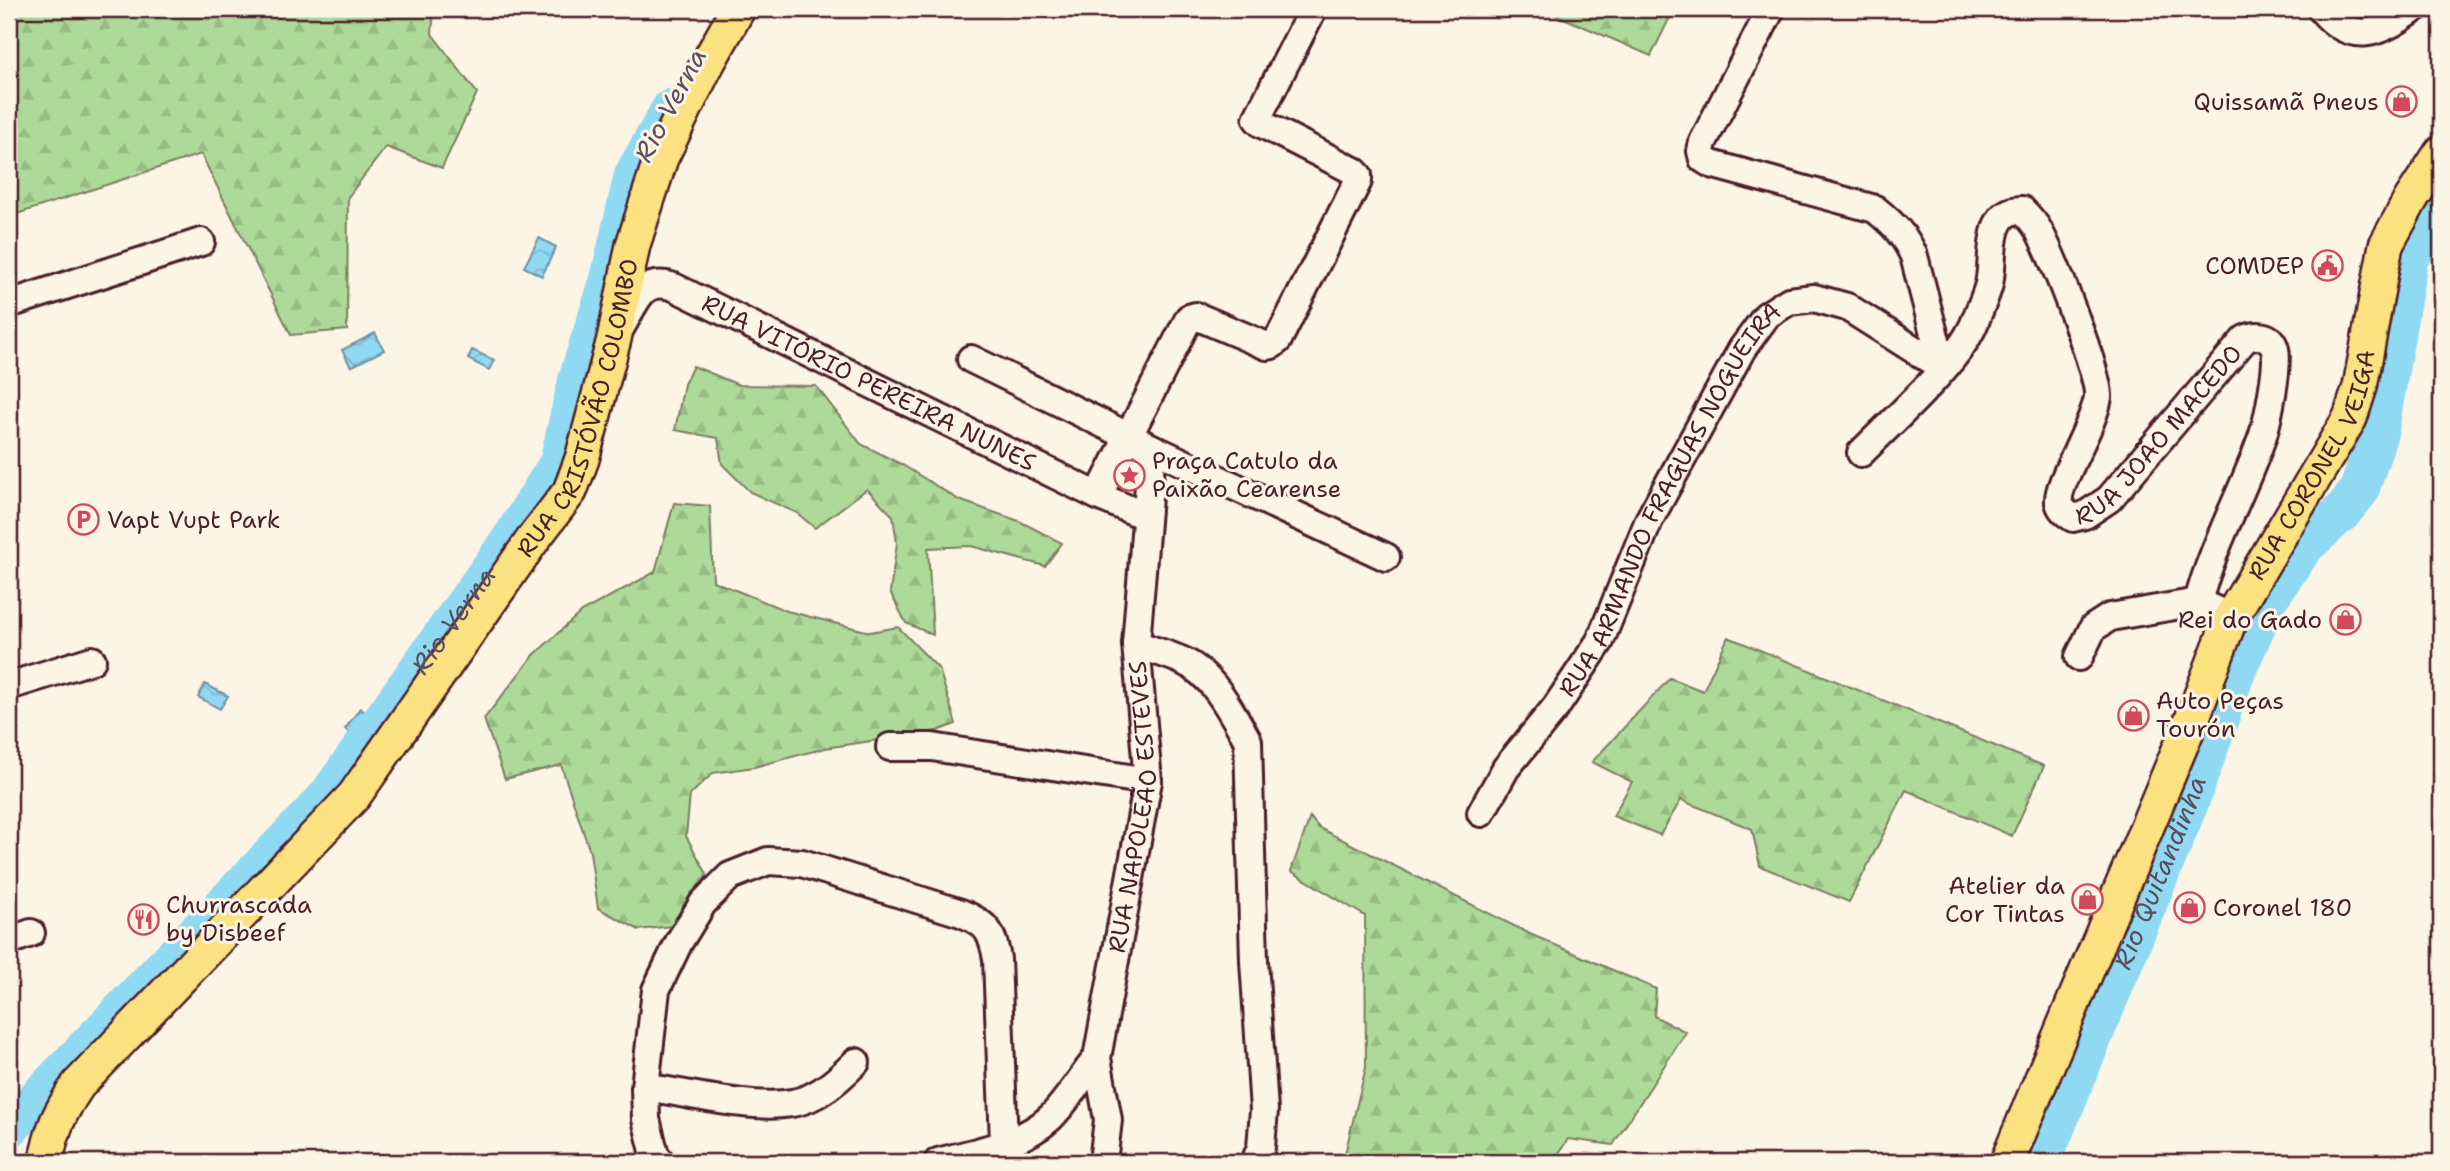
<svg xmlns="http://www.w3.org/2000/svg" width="2450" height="1171" viewBox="0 0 2450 1171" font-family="'Shantell Sans',sans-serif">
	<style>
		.forest { fill: url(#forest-firs); stroke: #7c7c62; stroke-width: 2 }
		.water { fill: url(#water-waves); stroke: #748fa2; stroke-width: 2 }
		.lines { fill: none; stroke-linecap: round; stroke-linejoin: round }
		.river { stroke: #90d9f2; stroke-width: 40 }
		.minor-casing { stroke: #4a1f2b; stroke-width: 32 }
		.major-casing { stroke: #4a1f2b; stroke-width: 38 }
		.minor { stroke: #fcf5e5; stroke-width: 26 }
		.major { stroke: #fbe180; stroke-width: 33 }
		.labels { text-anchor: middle; stroke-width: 6; stroke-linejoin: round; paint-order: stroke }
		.poi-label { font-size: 24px; fill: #4a1f2b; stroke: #fcf5e5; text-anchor: start }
		.street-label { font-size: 24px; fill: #4a1f2b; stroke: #fcf5e5 }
		.water-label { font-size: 26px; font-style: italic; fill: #5c4e5d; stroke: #fcf5e5 }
	</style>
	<defs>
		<pattern id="forest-firs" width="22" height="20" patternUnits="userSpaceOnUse" patternTransform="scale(1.75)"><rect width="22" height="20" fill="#adda98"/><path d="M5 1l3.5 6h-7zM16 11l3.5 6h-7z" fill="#96bb83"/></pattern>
		<pattern id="water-waves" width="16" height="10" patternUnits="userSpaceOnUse" patternTransform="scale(1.75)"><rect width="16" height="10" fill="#90d9f2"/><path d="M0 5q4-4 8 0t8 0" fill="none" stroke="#7ebad0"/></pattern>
	</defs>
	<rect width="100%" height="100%" fill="#fcf5e5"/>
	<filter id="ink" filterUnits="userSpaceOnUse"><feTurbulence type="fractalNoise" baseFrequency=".0143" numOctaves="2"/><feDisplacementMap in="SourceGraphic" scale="14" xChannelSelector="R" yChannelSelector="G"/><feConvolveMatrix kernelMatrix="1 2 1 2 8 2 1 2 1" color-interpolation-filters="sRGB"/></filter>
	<g filter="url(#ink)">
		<g class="forest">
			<path d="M9,9h425l-2,25 45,59 -35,75 -56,-21 -38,50 -1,133 -56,5 -90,-181 -184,60 -8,-3z"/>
			<path d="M1543,9h131l-23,47z"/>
			<path d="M693,366l46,19 77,1 45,58 40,20 58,36 60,21 43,22 -17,23 -74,-20 -43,2 5,87 -27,-12 -16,-31 7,-49 -4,-27 -26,-27 -52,39 -18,-15 -47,-21 -28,-28 -4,-26 -43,-8 9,-46z"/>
			<path d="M674,503l36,3 3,75 74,30 83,21 28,-5 41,42 17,55 -19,7 -112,17 -71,19 -41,6 -23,22 -4,41 21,38 -27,51 -41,5 -41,-22 -8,-56 -29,-87 -56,14 -21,-60 49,-63 48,-44 74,-40z"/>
			<path d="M1728,637l316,129 -32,70 -106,-46 -57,112 -89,-36 -8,-37 -71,-29 -21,35 -47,-19 19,-34 -40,-20 78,-84 33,13z"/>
			<path d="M1310,817l9,11 211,106 126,55 -2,27 32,16 -73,113 -45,-6 -15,23h-210l23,-95 -1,-151 -74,-45z"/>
		</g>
		<g class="water">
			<path d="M539,238l17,9 -14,29 -18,-9z"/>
			<path d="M375,333l9,17 -33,17 -9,-17z"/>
			<path d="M472,350l22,10 -5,10 -21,-11z"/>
			<path d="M205,684l23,12 -8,13 -22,-12z"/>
			<path d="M360,708l11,9 -14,21 -12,-9z"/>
		</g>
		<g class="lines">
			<g class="river">
				<path id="s1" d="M9,1128l317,-329 189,-265 44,-71 20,-87 31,-97 24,-104 37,-66"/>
				<path id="s2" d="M2041,1162l147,-357 48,-134 31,-71 38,-55 36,-32 18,-22 20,-62 29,-170 33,-51"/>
			</g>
			<defs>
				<g id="minor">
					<path d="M1771,9l-68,133 -2,9 2,8 8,5 164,45c17,14 30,26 39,47l29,112"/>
					<path d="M2321,9c30,37 60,25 93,0"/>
					<path d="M9,304l192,-62"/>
					<path id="s3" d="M621,327c15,-24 20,-51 53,-40l424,209 47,20"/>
					<path d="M971,359l181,89 234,109"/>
					<path id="s4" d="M1861,453c32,-33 101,-93 115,-134 4,-11 10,-23 13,-35 6,-25 -4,-75 33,-74 7,7 13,13 17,21 13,24 61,144 59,166 -4,29 -42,87 -39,105 2,8 8,12 14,16l12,-3 24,-16 136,-160c11,-5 26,-5 30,10 4,15 -7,70 -12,86 -19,56 -50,109 -65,167l33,15"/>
					<path d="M1098,496l91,-178 7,-2 71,30 5,-1 6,-5 80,-159v-6l-4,-4 -92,-47 -5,-5 56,-110"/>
					<path d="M1136,644c15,6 32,10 47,17 31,14 49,52 65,80l6,220 10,149 -3,37 -6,15"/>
					<path d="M2079,657l14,-29 17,-11 88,-15"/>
					<path d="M9,686l83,-26"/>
					<path d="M890,747h42l216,34"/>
					<path id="s5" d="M1481,813l25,-45 50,-61 44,-66 49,-121 93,-171 25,-34 22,-14 25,-3 33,9 96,61"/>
					<path d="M9,941l22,-8"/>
					<path d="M645,1087c42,6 106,23 147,16 26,-4 47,-24 64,-41"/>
					<path d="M661,1162l-6,-7 -9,-36 -1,-32 11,-97 23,-48 24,-39 27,-27 38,-15 34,2 159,50c27,11 31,19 36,46l7,184"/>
					<path d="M938,1162c36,-10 83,-17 112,-44 16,-15 32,-42 47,-60"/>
					<path id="s6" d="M1103,1162l5,-42 -11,-62 51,-277 -12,-137 16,-196"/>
				</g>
				<g id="major">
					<path id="s7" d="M46,1162c5,-32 14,-50 32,-77l276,-289 180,-258 36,-47 12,-32 32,-120 19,-94 28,-87 44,-90 33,-59"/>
					<path id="s8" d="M2007,1162l187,-448 37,-97 119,-199 10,-31 26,-142 25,-46 30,-46"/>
				</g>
			</defs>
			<use href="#minor" class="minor-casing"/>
			<use href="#major" class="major-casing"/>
			<use href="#minor" class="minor"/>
			<use href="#major" class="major"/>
		</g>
	</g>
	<defs>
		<symbol id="shop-ring" viewBox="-11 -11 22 22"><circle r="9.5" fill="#fcf5e5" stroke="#d1495b" stroke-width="1.5"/><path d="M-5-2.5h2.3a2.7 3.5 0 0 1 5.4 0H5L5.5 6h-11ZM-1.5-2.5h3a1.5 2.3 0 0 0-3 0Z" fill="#d1495b"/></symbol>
		<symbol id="civic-ring" viewBox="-11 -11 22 22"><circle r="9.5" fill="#fcf5e5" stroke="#d1495b" stroke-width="1.5"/><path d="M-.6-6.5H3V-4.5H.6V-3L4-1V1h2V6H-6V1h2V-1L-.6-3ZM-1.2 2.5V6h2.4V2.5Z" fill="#d1495b"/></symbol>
		<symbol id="sight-ring" viewBox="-11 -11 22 22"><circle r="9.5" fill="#fcf5e5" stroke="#d1495b" stroke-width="1.5"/><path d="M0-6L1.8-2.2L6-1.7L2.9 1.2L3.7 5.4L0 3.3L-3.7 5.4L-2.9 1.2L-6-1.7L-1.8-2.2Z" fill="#d1495b"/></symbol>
		<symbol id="parking-ring" viewBox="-11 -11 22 22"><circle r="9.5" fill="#fcf5e5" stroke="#d1495b" stroke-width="1.5"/><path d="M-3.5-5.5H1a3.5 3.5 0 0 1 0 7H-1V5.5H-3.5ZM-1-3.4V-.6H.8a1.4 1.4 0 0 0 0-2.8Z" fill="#d1495b"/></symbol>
		<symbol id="restaurant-ring" viewBox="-11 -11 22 22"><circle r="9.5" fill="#fcf5e5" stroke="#d1495b" stroke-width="1.5"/><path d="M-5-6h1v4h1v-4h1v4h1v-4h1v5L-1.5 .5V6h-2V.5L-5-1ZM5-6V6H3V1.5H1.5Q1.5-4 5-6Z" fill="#d1495b"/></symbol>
	</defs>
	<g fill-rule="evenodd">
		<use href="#shop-ring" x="2384" y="84" width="35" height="35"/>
		<use href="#civic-ring" x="2310" y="248" width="35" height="35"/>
		<use href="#sight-ring" x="1112" y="458" width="35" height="35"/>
		<use href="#parking-ring" x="66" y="502" width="35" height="35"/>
		<use href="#shop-ring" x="2328" y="602" width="35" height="35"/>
		<use href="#shop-ring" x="2116" y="698" width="35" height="35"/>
		<use href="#shop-ring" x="2070" y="882" width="35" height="35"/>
		<use href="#shop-ring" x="2172" y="890" width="35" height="35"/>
		<use href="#restaurant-ring" x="126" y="902" width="35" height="35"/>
	</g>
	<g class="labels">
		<g class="poi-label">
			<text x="2379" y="110" text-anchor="end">Quissamã Pneus</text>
			<text x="2304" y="274" text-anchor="end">COMDEP</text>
			<text x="1152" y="469">Praça Catulo da<tspan x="1152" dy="28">Paixão Cearense</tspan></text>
			<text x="107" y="528">Vapt Vupt Park</text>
			<text x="2322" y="628" text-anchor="end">Rei do Gado</text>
			<text x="2156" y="709">Auto Peças<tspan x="2156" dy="28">Tourón</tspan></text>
			<text x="2065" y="894" text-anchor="end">Atelier da<tspan x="2065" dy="28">Cor Tintas</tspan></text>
			<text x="166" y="913">Churrascada<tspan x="166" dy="28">by Disbeef</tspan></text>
			<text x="2213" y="916">Coronel 180</text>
		</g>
		<g class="street-label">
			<text dy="8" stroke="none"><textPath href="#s3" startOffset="292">RUA VITÓRIO PEREIRA NUNES</textPath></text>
			<text dy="8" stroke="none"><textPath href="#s7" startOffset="938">RUA CRISTÓVÃO COLOMBO</textPath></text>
			<text dy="8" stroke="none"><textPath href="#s4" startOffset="765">RUA JOÃO MACEDO</textPath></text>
			<text dy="8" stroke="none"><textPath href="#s8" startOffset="763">RUA CORONEL VEIGA</textPath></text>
			<text dy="8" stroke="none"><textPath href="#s5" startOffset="368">RUA ARMANDO FRAGUAS NOGUEIRA</textPath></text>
			<text dy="8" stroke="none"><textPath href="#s6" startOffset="360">RUA NAPOLEÃO ESTEVES</textPath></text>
		</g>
		<g class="water-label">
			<text transform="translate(670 105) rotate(-62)" y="9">Rio Verna</text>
			<text dy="9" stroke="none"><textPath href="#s1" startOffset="676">Rio Verna</textPath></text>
			<text dy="9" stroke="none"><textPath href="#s2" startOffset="313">Rio Quitandinha</textPath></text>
		</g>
	</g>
	<rect width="2450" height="1171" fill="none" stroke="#fcf5e5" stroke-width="35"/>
	<rect x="18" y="18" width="2415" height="1136" fill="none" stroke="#4a1f2b" stroke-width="2.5" filter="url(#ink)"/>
</svg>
